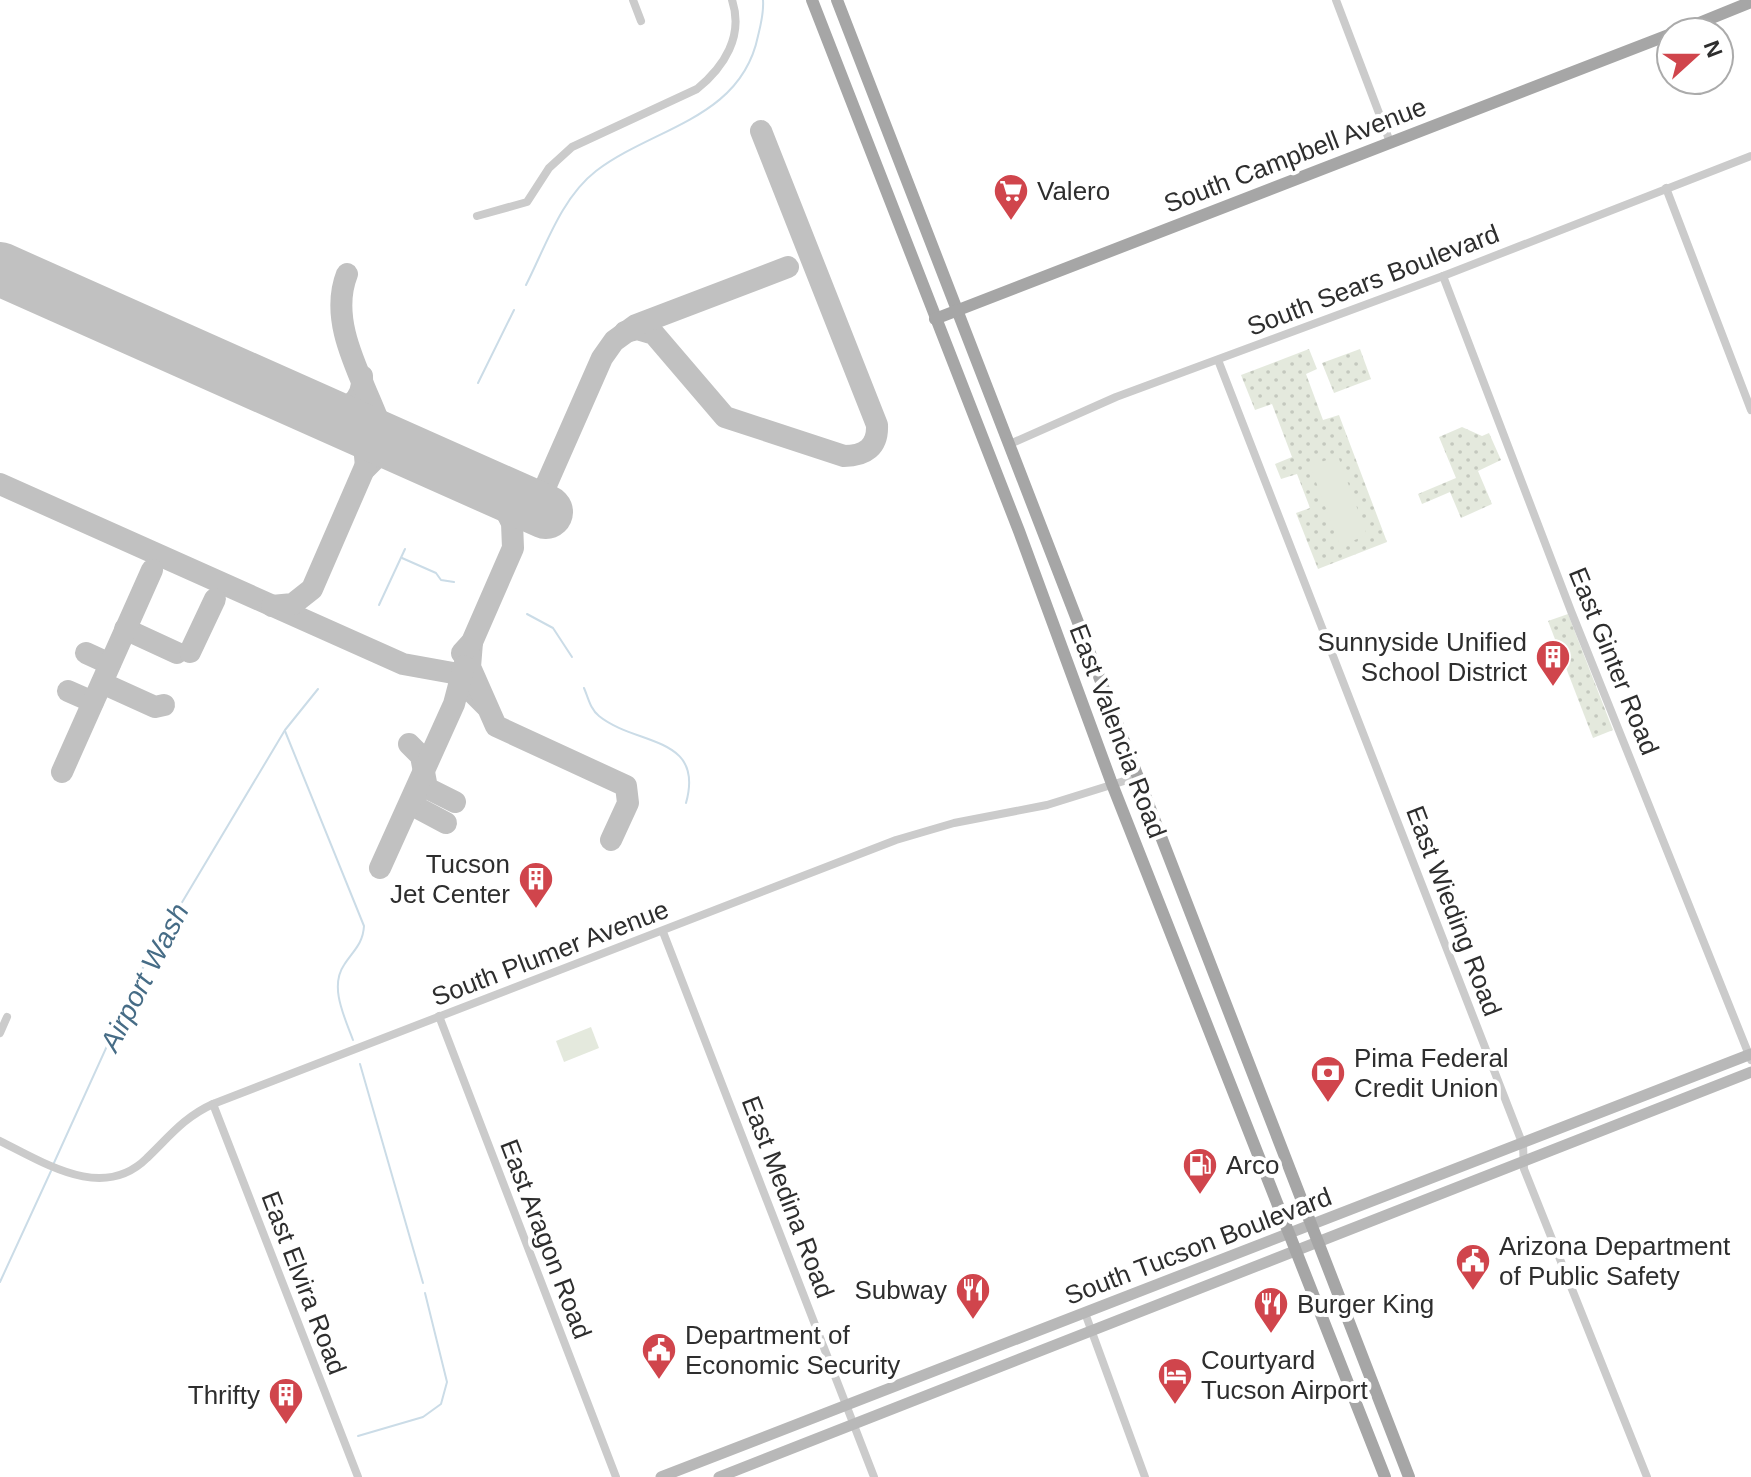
<svg xmlns="http://www.w3.org/2000/svg" width="1751" height="1477" viewBox="0 0 1751 1477" font-family="Arial,sans-serif">
	<style>
		.grass { fill: url(#grass-dots) }
		.pitch { fill: #e4e9dd }
		.lines { fill: none; stroke-linecap: round; stroke-linejoin: round }
		.stream { stroke: #cbdce7; stroke-width: 2 }
		.taxiway { stroke: #c1c1c1; stroke-width: 22 }
		.runway { stroke: #c1c1c1; stroke-width: 54 }
		.street { stroke: #cbcbcb; stroke-width: 8 }
		.secondary { stroke: #b8b8b8; stroke-width: 11 }
		.primary { stroke: #a6a6a6; stroke-width: 12 }
		.labels { text-anchor: middle; stroke-width: 8; stroke-linejoin: round; paint-order: stroke }
		.street-label { font-size: 26px; fill: #2e2e2e; stroke: #fff }
		.poi-label { font-size: 26px; fill: #2e2e2e; stroke: #fff; text-anchor: start }
		.water-label { font-size: 28px; font-style: italic; fill: #466c86; stroke: #fff }
	</style>
	<defs>
		<pattern id="grass-dots" width="8" height="8" patternUnits="userSpaceOnUse" patternTransform="scale(2)"><rect width="8" height="8" fill="#e4e9dd"/><path d="M2 2h.1M6 6h.1" fill="none" stroke="#c4c8be" stroke-width="1.8" stroke-linecap="round"/></pattern>
	</defs>
	<rect width="100%" height="100%" fill="#fff"/>
	<g class="grass">
		<path d="M1309,349l8,20 -11,5 17,46 16,-5 48,127 -69,27 -22,-56 14,-5 -13,-34 -16,5 -6,-15 17,-7 -20,-53 -17,6 -14,-35z"/>
		<path d="M1360,349l11,30 -37,14 -12,-30z"/>
		<path d="M1462,427l20,9 7,-3 12,27 -23,11 14,33 -31,14 -11,-26 -28,12 -4,-10 38,-16 -17,-41z"/>
		<path d="M1568,614l45,116 -20,8 -45,-117z"/>
	</g>
	<g class="pitch">
		<path d="M1338,456l29,79 -27,11 -30,-80z"/>
		<path d="M591,1027l8,21 -35,14 -8,-21z"/>
	</g>
	<g class="lines">
		<g class="stream">
			<path d="M526,285c19,-37 35,-87 70,-114 58,-44 145,-52 162,-135 3,-12 6,-23 5,-36"/>
			<path d="M478,383l36,-73"/>
			<path d="M402,558l34,15 5,7 13,2"/>
			<path d="M379,605l26,-56"/>
			<path d="M527,614l26,14 19,29"/>
			<path d="M584,688c4,9 6,21 15,28 37,30 106,19 87,87"/>
			<path d="M285,731l79,195c-1,18 -11,25 -20,39 -15,22 1,53 9,75"/>
			<path d="M360,1064l63,219"/>
			<path d="M53,1165l88,-194 144,-241 33,-41"/>
			<path d="M0,1282l51,-111"/>
			<path d="M358,1436l65,-19 18,-13 6,-22 -22,-89"/>
		</g>
		<g class="taxiway">
			<path d="M625,332l12,-3 17,5 71,83 119,39c21,0 34,-9 33,-31l-116,-294"/>
			<path d="M321,411c23,2 43,-8 41,-35"/>
			<path d="M347,423l17,21 2,23"/>
			<path d="M366,468l12,-12 29,-6"/>
			<path d="M0,484l403,180 50,9 32,32"/>
			<path d="M536,508l66,-150 12,-17 22,-16 152,-58"/>
			<path d="M272,606l21,-2 19,-15 66,-152v-17c-17,-45 -50,-98 -31,-146"/>
			<path d="M125,629l52,24"/>
			<path d="M472,642l-2,25 26,59 130,60 2,17 -17,37"/>
			<path d="M190,652l25,-53"/>
			<path d="M86,653l24,11"/>
			<path d="M462,653l10,-11 41,-94 -1,-25 -17,-34"/>
			<path d="M102,683l53,24 9,-2"/>
			<path d="M68,691l25,11"/>
			<path d="M409,744l12,12 6,32 28,14"/>
			<path d="M62,772l90,-202"/>
			<path d="M415,792l1,15 30,16"/>
			<path d="M380,868l74,-164 10,-38"/>
		</g>
		<path class="runway" d="M0,269l546,243"/>
		<g class="street">
			<path d="M633,0l8,21"/>
			<path d="M1336,0l54,142"/>
			<path d="M1666,188l85,222"/>
			<path d="M477,216l50,-14 22,-34 23,-21 125,-58c27,-22 47,-53 35,-89"/>
			<path d="M1443,276l128,335 180,449"/>
			<path d="M1218,360l305,785 1,24 123,308"/>
			<path d="M1010,444l106,-47 327,-121 308,-120"/>
			<path d="M663,932l211,545"/>
			<path d="M439,1016l177,461"/>
			<path d="M0,1033l7,-16"/>
			<path d="M213,1104l145,373"/>
			<path d="M0,1141c45,22 103,61 147,17 22,-21 37,-41 66,-54l683,-264 58,-17 93,-18 93,-29"/>
			<path d="M1085,1313l60,164"/>
		</g>
		<g class="secondary">
			<path d="M661,1477l1090,-423"/>
			<path d="M719,1477l1032,-405"/>
		</g>
		<g class="primary">
			<path d="M812,0l207,531 93,253 273,693"/>
			<path d="M837,0l572,1477"/>
			<path d="M1677,32l74,-30"/>
			<path d="M935,319l736,-285"/>
		</g>
	</g>
	<defs>
		<symbol id="supermarket-pin" viewBox="-11 -11 22 30"><path d="M0 17L-7.5 6A9.5 9.5 0 1 1 7.5 6Z" fill="#d0454c" stroke="#fff"/><path d="M-6-5.5h2.5l.6 2H6L4.5 2H-2.5L-4.4-4H-6ZM-1.5 3.2a1.3 1.3 0 1 0 .1 0ZM3 3.2a1.3 1.3 0 1 0 .1 0Z" fill="#fff"/></symbol>
		<symbol id="building-pin" viewBox="-11 -11 22 30"><path d="M0 17L-7.5 6A9.5 9.5 0 1 1 7.5 6Z" fill="#d0454c" stroke="#fff"/><path d="M-4-6H4V6H1V3H-1V6H-4ZM-2.5-4.3h1.7v1.8h-1.7ZM.8-4.3h1.7v1.8H.8ZM-2.5-1h1.7V.8h-1.7ZM.8-1h1.7V.8H.8Z" fill="#fff"/></symbol>
		<symbol id="bank-pin" viewBox="-11 -11 22 30"><path d="M0 17L-7.5 6A9.5 9.5 0 1 1 7.5 6Z" fill="#d0454c" stroke="#fff"/><path d="M-6-4H6V4H-6ZM0-2.3a2.3 2.3 0 1 0 0 4.6a2.3 2.3 0 1 0 0-4.6Z" fill="#fff"/></symbol>
		<symbol id="fuel-pin" viewBox="-11 -11 22 30"><path d="M0 17L-7.5 6A9.5 9.5 0 1 1 7.5 6Z" fill="#d0454c" stroke="#fff"/><path d="M-5.5-6h7V0h2V4h1.3V-2.5L3-4.5l.8-.8L6-3V5H2.5V1h-1V6h-7ZM-4.2-4.7v3.2H.2V-4.7Z" fill="#fff"/></symbol>
		<symbol id="civic-pin" viewBox="-11 -11 22 30"><path d="M0 17L-7.5 6A9.5 9.5 0 1 1 7.5 6Z" fill="#d0454c" stroke="#fff"/><path d="M-.6-6.5H3V-4.5H.6V-3L4-1V1h2V6H-6V1h2V-1L-.6-3ZM-1.2 2.5V6h2.4V2.5Z" fill="#fff"/></symbol>
		<symbol id="restaurant-pin" viewBox="-11 -11 22 30"><path d="M0 17L-7.5 6A9.5 9.5 0 1 1 7.5 6Z" fill="#d0454c" stroke="#fff"/><path d="M-5-6h1v4h1v-4h1v4h1v-4h1v5L-1.5 .5V6h-2V.5L-5-1ZM5-6V6H3V1.5H1.5Q1.5-4 5-6Z" fill="#fff"/></symbol>
		<symbol id="hotel-pin" viewBox="-11 -11 22 30"><path d="M0 17L-7.5 6A9.5 9.5 0 1 1 7.5 6Z" fill="#d0454c" stroke="#fff"/><path d="M-6-4.5h1.5V1H6V5H4.5V3h-9V5H-6ZM-4 0a1.8 1.8 0 1 1 3.6 0ZM.5 0V-2.5h3Q6-2.5 6 0Z" fill="#fff"/></symbol>
	</defs>
	<g fill-rule="evenodd">
		<use href="#supermarket-pin" x="991" y="171" width="40" height="54"/>
		<use href="#building-pin" x="1533" y="637" width="40" height="54"/>
		<use href="#building-pin" x="516" y="859" width="40" height="54"/>
		<use href="#bank-pin" x="1308" y="1053" width="40" height="54"/>
		<use href="#fuel-pin" x="1180" y="1145" width="40" height="54"/>
		<use href="#civic-pin" x="1453" y="1241" width="40" height="54"/>
		<use href="#restaurant-pin" x="953" y="1270" width="40" height="54"/>
		<use href="#restaurant-pin" x="1251" y="1284" width="40" height="54"/>
		<use href="#civic-pin" x="639" y="1330" width="40" height="54"/>
		<use href="#hotel-pin" x="1155" y="1355" width="40" height="54"/>
		<use href="#building-pin" x="266" y="1375" width="40" height="54"/>
	</g>
	<g class="labels">
		<g class="street-label">
			<text transform="translate(1295 155) rotate(-21)" y="9">South Campbell Avenue</text>
			<text transform="translate(1373 280) rotate(-21)" y="9">South Sears Boulevard</text>
			<text transform="translate(1614 661) rotate(68)" y="9">East Ginter Road</text>
			<text transform="translate(1118 731) rotate(69)" y="9">East Valencia Road</text>
			<text transform="translate(1454 911) rotate(69)" y="9">East Wieding Road</text>
			<text transform="translate(550 953) rotate(-21)" y="9">South Plumer Avenue</text>
			<text transform="translate(788 1197) rotate(69)" y="9">East Medina Road</text>
			<text transform="translate(546 1239) rotate(69)" y="9">East Aragon Road</text>
			<text transform="translate(1198 1246) rotate(-21)" y="9">South Tucson Boulevard</text>
			<text transform="translate(304 1283) rotate(69)" y="9">East Elvira Road</text>
		</g>
		<g class="poi-label">
			<text x="1037" y="200">Valero</text>
			<text x="1527" y="651" text-anchor="end">Sunnyside Unified<tspan x="1527" dy="30">School District</tspan></text>
			<text x="510" y="873" text-anchor="end">Tucson<tspan x="510" dy="30">Jet Center</tspan></text>
			<text x="1354" y="1067">Pima Federal<tspan x="1354" dy="30">Credit Union</tspan></text>
			<text x="1226" y="1174">Arco</text>
			<text x="1499" y="1255">Arizona Department<tspan x="1499" dy="30">of Public Safety</tspan></text>
			<text x="947" y="1299" text-anchor="end">Subway</text>
			<text x="1297" y="1313">Burger King</text>
			<text x="685" y="1344">Department of<tspan x="685" dy="30">Economic Security</tspan></text>
			<text x="1201" y="1369">Courtyard<tspan x="1201" dy="30">Tucson Airport</tspan></text>
			<text x="260" y="1404" text-anchor="end">Thrifty</text>
		</g>
		<g class="water-label">
			<text transform="translate(144 977) rotate(-63)" y="10">Airport Wash</text>
		</g>
	</g>
	<g transform="translate(1695 56) rotate(69)"><circle r="38" fill="#ffffff" stroke="#ababab" stroke-width="2"/>
	<path d="M0-6L14 30L0 20L-14 30Z" fill="#d0454c"/>
	<text y="-12" font-size="22" font-weight="bold" text-anchor="middle" fill="#2e2e2e">N</text>
	</g>
</svg>
